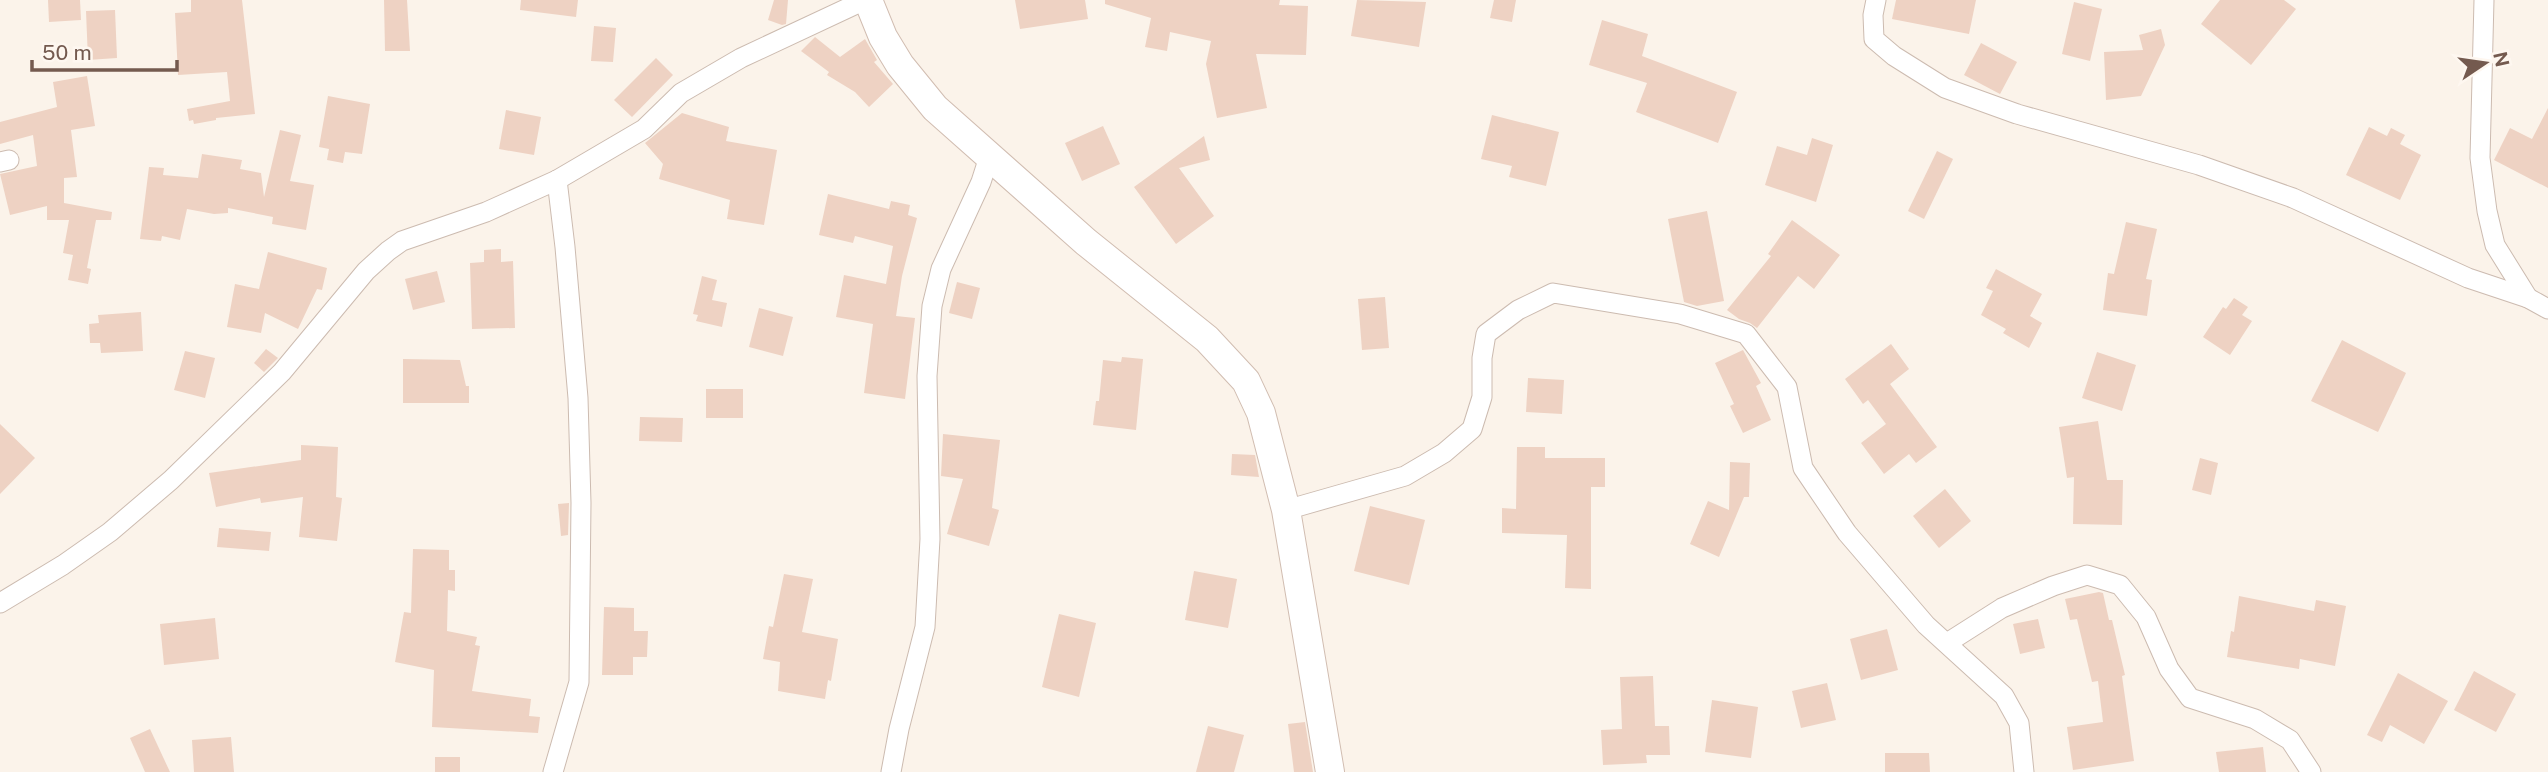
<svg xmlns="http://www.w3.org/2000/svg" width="2548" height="772" viewBox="0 0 2548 772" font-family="'Public Sans',sans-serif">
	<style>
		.building { fill: #eed2c3 }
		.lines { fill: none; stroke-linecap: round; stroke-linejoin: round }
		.street-casing { stroke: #ccbbb0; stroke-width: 21 }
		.secondary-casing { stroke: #d1bdb1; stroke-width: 30 }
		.street { stroke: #fff; stroke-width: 19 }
		.secondary { stroke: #fff; stroke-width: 28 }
	</style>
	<rect width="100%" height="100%" fill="#fbf3ea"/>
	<g class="building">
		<path d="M48,0h32l1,20 -32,2z"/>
		<path d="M191,0h51l13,114 -39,4v2l-22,4 -1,-4 -4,1 -2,-12 43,-8 -3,-29 -49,3 -3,-62 16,-1z"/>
		<path d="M384,0h23l3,51h-25z"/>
		<path d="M521,0h57l-2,17 -56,-7z"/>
		<path d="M774,0h14l-2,24 -4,1 -14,-5z"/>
		<path d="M1015,0h70l3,19 -68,10z"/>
		<path d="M1105,0h175l-1,5 29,1 -2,49 -50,-1 11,54 -50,10 -11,-54 5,-23 -41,-9 -3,19 -22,-4 6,-29 -46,-14z"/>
		<path d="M1357,0l69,2 -7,45 -68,-11z"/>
		<path d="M1494,0h22l-4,22 -22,-4z"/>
		<path d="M1896,0h80l-7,34 -77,-15z"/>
		<path d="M2220,0h64l12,9 -45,56 -50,-41z"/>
		<path d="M2074,2l28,7 -12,52 -28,-7z"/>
		<path d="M115,10l2,48 -29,2 -2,-49z"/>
		<path d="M1602,20l46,14 -6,22 95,36 -19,51 -82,-31 11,-29 -58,-18z"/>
		<path d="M594,26l22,2 -3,34 -22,-1z"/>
		<path d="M2161,29l4,16 -24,51 -35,4 -2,-48 39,-2 -4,-15z"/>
		<path d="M815,37l25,20 25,-18 12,21 -3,2 19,22 -24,23 -14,-15 -28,-17 2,-3 -28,-21z"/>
		<path d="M1981,43l36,19 -17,32 -36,-19z"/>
		<path d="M656,58l17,17 -41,42 -18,-17z"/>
		<path d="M87,76l8,50 -24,4 6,47 -13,1v25l48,9 -1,8h-15l-9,48 4,1 -3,15 -20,-4 5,-25 -10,-2 6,-33h-22v-14l-37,9 -10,-41 37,-8 -4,-31 -33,9v-22l57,-15 -4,-25z"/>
		<path d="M328,96l42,8 -8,50 -17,-2 -2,11 -16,-3 2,-11 -10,-2z"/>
		<path d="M2548,108v80l-54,-28 16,-32 22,11z"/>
		<path d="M506,110l35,7 -7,38 -35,-6z"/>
		<path d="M682,113l47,14 -3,14 51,9 -13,75 -37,-6 3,-19 -71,-21 4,-15 -18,-21z"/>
		<path d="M1492,115l67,17 -13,54 -37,-9 3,-11 -31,-7z"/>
		<path d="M1103,126l17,38 -38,17 -17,-38z"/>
		<path d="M2369,127l18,9 4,-8 14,7 -5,9 21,11 -21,45 -54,-25z"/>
		<path d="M280,130l21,5 -11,46 24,4 -8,45 -34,-6 1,-7 -45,-9v5l-14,1 -27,-5 -7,31 -18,-4 -1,5 -21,-2 9,-72 15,1 -1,7 35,3 4,-24 40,6 -2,9 21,4 3,24z"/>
		<path d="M1204,136l6,24 -31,8 35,48 -38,28 -42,-57z"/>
		<path d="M1812,138l21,7 -17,57 -51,-17 12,-39 30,9z"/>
		<path d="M1937,151l16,8 -29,60 -16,-8z"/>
		<path d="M828,194l61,15 2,-8 19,4 -2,10 9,3 -15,58 -6,40 19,2 -10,81 -41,-6 9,-69 -37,-7 8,-42 42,9 7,-38 -38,-10 -2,7 -34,-8z"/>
		<path d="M1707,211l17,90 -27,5 -13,-4 -16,-83z"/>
		<path d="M1792,220l48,35 -26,34 -16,-13 -41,52 -7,-5 -11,-4 -12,-9 44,-54 -3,-2z"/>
		<path d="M2126,222l31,7 -11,50 6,1 -5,36 -44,-6 5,-37 6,1z"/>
		<path d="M501,249v13l12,-1 2,67 -43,1 -2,-66 14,-1v-12z"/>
		<path d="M268,252l59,16 -5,22 -5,-1 -19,40 -33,-16 -4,20 -34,-6 8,-43 24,5z"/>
		<path d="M1996,269l46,25 -12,22 12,7 -13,25 -26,-15 3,-4 -25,-14 12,-24 -7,-3z"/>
		<path d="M437,271l8,31 -32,8 -8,-31z"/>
		<path d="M702,276l15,4 -5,20 15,3 -5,24 -26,-6 2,-6 -5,-1z"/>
		<path d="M957,282l23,6 -8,31 -23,-6z"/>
		<path d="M1385,297l4,51 -27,2 -4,-51z"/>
		<path d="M2234,298l14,9 -6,8 10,6 -22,34 -27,-18 20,-30 3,2z"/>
		<path d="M759,308l34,9 -10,39 -34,-9z"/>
		<path d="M141,312l2,39 -42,2 -1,-10h-10l-1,-19 10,-1 -1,-8z"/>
		<path d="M2342,340l64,33 -28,59 -67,-31z"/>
		<path d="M1891,344l18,25 -19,15 47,63 -21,16 -7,-9 -25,20 -23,-31 25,-19 -18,-24 -5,4 -18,-25z"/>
		<path d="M266,349l12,9 -14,14 -10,-9z"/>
		<path d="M1743,350l18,33 -5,3 15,34 -28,13 -13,-27 4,-2 -19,-41z"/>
		<path d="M185,351l30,7 -10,40 -31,-8z"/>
		<path d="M2097,352l39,13 -14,46 -40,-13z"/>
		<path d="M1122,357l21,2 -7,71 -43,-5 3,-24h3l4,-41 18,2z"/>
		<path d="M403,359l57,1 6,26h3v17h-66z"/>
		<path d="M1528,378l36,2 -2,34 -36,-2z"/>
		<rect x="706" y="389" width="37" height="29"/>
		<path d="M640,417l43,1 -1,24 -43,-1z"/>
		<path d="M2098,421l9,59h16l-1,45 -49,-1 1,-47 -7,1 -8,-51z"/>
		<path d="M0,424l35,34 -35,36z"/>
		<path d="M943,434l57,6 -8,68 7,2 -10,36 -42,-12 16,-55 -22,-3z"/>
		<path d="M301,445l37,2 -2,50 6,1 -5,43 -38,-4 4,-40 -42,6 -1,-5 -44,9 -7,-34 92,-13z"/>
		<path d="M1517,447h28v11h60v29h-14v102l-26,-1 2,-53 -65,-2v-25l14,1z"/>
		<path d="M1232,454l23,1 4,22 -28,-2z"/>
		<path d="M2200,458l18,5 -7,32 -19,-5z"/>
		<path d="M1730,462l20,1 -1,34h-5l-25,60 -29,-13 18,-43 21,9z"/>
		<path d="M1945,489l26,32 -32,27 -26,-32z"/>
		<path d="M569,503l-1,32 -7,1 -3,-32z"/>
		<path d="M1370,506l55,14 -16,65 -55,-14z"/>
		<path d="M219,528l52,4 -2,19 -52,-4z"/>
		<path d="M413,549l36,1v20h6v21l-7,-1 -1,41 30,6 -2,8 5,1 -8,45 59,8 -2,17 11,1 -2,16 -106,-6 2,-57 -39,-8 9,-50 7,1z"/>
		<path d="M1194,571l43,8 -9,49 -43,-8z"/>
		<path d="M784,574l29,5 -11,53 36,7 -7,42 -3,-1 -3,19 -47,-8 2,-29 -17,-3 6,-33 4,1z"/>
		<path d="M2099,592l4,1 6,27h3l13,55 -3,1 12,85 -61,9 -6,-43 36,-5 -5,-41 -6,1 -15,-63 -7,1 -5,-21z"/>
		<path d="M2239,596l75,15 2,-11 30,6 -11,60 -35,-7 -1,10 -72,-12 4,-26 3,1z"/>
		<path d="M604,607l30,1v23h14l-1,26h-14v18h-31z"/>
		<path d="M1059,614l37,9 -17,74 -37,-10z"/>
		<path d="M215,618l4,41 -55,6 -4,-41z"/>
		<path d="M2038,619l7,29 -25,6 -7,-30z"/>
		<path d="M1887,629l11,41 -37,10 -11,-41z"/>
		<path d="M2474,671l42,23 -20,38 -42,-22z"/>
		<path d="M2398,673l50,28 -24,43 -34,-19 -8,17 -15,-7z"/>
		<path d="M1653,676l2,50h14l1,29h-24l1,8 -44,2 -2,-35 21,-1 -2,-52z"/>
		<path d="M1827,683l9,37 -35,8 -9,-37z"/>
		<path d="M1712,700l46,7 -7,51 -46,-6z"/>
		<path d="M1305,722l8,50h-19l-6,-48z"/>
		<path d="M1208,726l36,9 -10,37h-38z"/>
		<path d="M150,729l20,43h-25l-15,-34z"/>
		<path d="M231,737l3,35h-40l-2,-32z"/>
		<path d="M2263,747l3,25h-47l-3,-20z"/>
		<path d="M1885,753h44l1,19h-45z"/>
		<rect x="435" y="757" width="25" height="15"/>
	</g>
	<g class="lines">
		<defs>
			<g id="street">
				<path d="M1876,0l-3,15 1,24 20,17 51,32 72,26 182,51 94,33 175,80 60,20 20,11"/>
				<path d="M2484,0l-4,158 7,53 8,34 33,53"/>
				<path d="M0,162l9,-2"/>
				<path d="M1286,510l119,-34 39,-23 28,-24 10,-32v-39l4,-24 32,-24 35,-17 127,21 66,20 41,53 16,81 44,65 79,92 78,71 15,27 5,49"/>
				<path d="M0,603l63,-38 47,-33 61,-52 111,-108 84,-101 22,-20 14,-10 84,-29 71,-32 87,-51 37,-36 60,-35 124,-58"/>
				<path d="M1947,643l55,-35 51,-22 34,-11 33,10 26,32 23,52 21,29 65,21 35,21 21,32"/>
				<path d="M553,772l26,-90 2,-179 -3,-105 -13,-151 -8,-67"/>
				<path d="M891,772l8,-43 26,-102 5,-88 -3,-163 5,-70 9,-37 40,-87 8,-25"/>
			</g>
			<path id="secondary" d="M868,0l15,37 17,28 35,43 151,134 121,97 39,42 15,32 25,97 44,262"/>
		</defs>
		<use href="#street" class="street-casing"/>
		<use href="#secondary" class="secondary-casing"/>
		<use href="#street" class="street"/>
		<use href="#secondary" class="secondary"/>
	</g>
	<g transform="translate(2485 63) rotate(77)" stroke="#fef7f0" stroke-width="5" paint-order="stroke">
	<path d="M0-5L12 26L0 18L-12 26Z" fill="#745a4f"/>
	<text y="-10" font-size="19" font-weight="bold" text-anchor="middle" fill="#745a4f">N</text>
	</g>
	<path d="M32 60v10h145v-10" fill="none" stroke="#745a4f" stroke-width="3.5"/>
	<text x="42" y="60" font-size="21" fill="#745a4f" stroke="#fef7f0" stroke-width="5" paint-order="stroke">50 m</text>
</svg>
